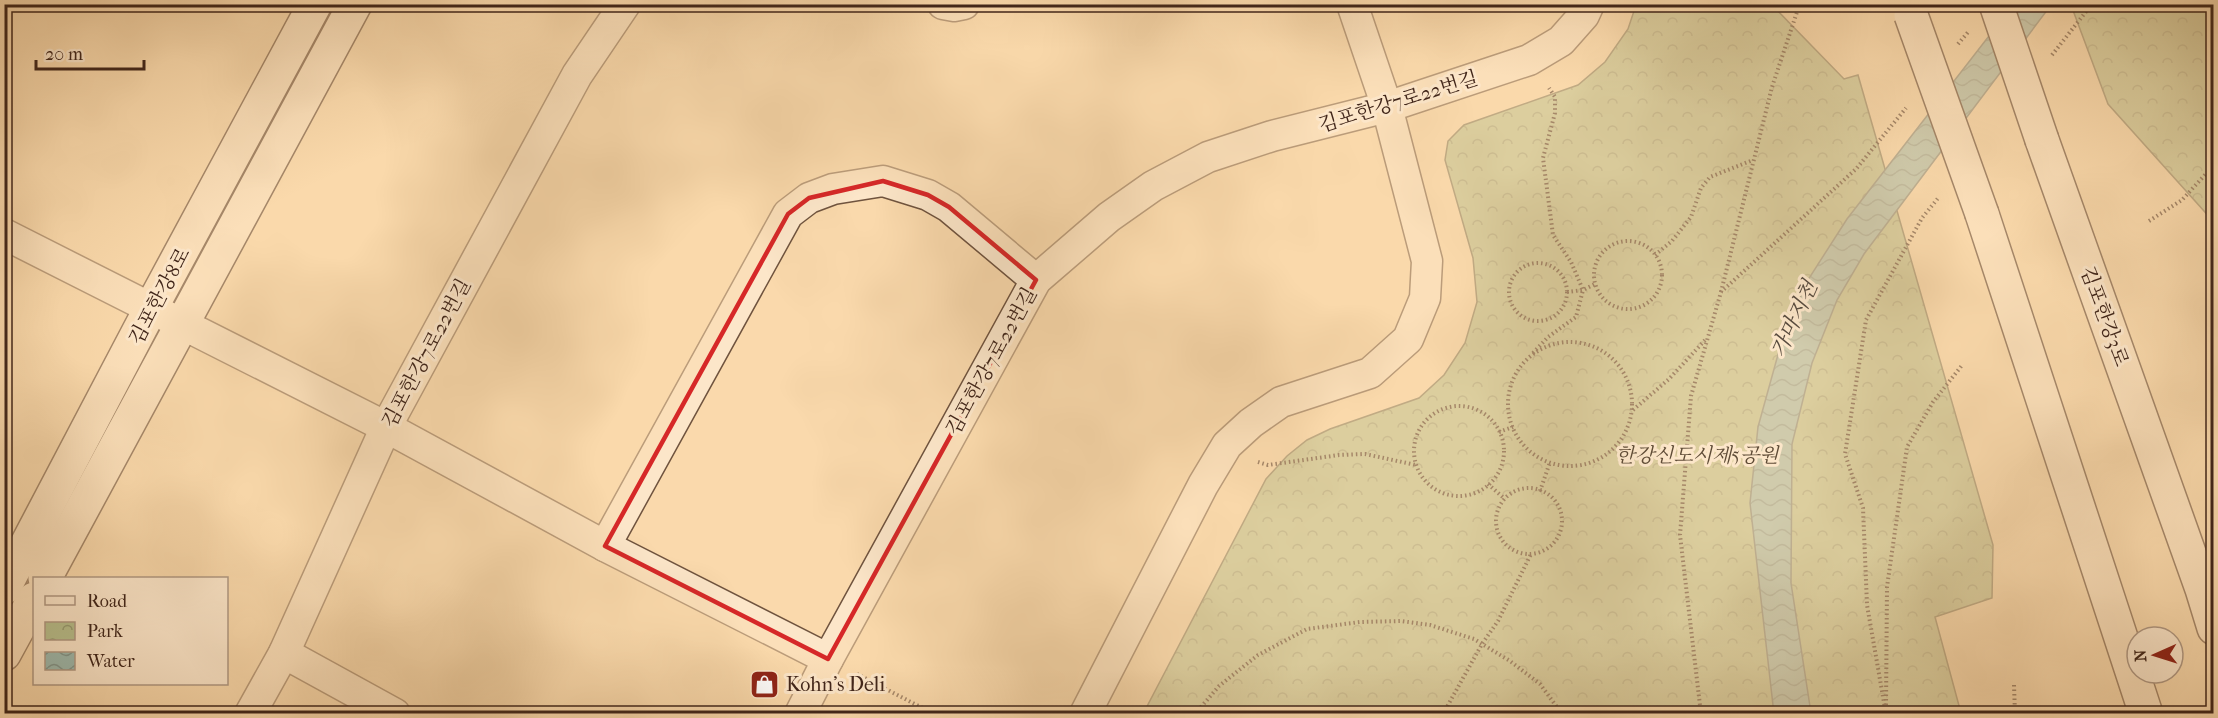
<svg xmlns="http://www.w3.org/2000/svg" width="2218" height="718" viewBox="0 0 2218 718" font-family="'IM FELL French Canon','Noto Serif KR',serif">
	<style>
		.park { fill: url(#park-crowns); stroke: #7c7354; stroke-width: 1.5 }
		.water { fill: url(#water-waves); stroke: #797f73; stroke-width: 1.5 }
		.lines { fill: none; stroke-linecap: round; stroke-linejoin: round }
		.street-casing { stroke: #6f533e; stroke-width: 33 }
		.secondary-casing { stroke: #41261a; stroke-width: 36 }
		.path { stroke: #41261a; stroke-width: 4; stroke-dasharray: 1.5 3; stroke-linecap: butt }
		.street { stroke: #fce6c9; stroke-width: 30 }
		.secondary { stroke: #fce6c9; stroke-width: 33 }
		.secondary-bridge-casing { stroke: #41261a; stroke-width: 36; stroke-linecap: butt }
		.secondary-bridge { stroke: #fce6c9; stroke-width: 33 }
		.marked { fill: none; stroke: #d62828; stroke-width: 4.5; stroke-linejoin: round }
		.labels { text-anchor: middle; stroke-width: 6; stroke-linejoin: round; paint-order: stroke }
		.street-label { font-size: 20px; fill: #41261a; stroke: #fce6c9 }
		.park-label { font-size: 20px; font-style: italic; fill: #5f4c37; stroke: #fce6c9 }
		.poi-label { font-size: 20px; fill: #41261a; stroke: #fce6c9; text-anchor: start }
		.water-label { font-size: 21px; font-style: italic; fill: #584b3f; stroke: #fce6c9 }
	</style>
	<defs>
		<pattern id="park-crowns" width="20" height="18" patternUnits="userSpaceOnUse" patternTransform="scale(1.5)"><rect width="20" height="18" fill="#b8c08e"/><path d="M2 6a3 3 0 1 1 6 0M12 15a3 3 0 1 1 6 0" fill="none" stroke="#979c73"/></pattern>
		<pattern id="water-waves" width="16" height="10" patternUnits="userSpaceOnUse" patternTransform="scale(1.5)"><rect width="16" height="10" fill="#9ebaae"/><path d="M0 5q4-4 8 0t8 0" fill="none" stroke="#82978d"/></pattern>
	</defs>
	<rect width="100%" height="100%" fill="#fad9ac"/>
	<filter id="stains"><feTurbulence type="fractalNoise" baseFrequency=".00333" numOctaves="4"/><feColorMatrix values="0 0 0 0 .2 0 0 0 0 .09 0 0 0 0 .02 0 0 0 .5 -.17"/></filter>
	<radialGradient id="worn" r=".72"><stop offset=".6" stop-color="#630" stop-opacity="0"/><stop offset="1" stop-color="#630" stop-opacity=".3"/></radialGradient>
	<g class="park">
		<path d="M1636,5h136l72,74 14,-4 135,470 -1,53 -57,19 26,96 -818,1 123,-235 21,-23 20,-16 23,-11 89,-31 25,-23 21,-32 12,-41 -4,-44 -28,-98 3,-19 16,-16 114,-40 27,-23 23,-33z"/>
		<path d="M2071,5h142v216l-105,-117z"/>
	</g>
	<path class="water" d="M2013,5h38l-187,249 -27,46 -25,63 -20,81 -1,139 20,130 -37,1 -24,-211 8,-76 21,-76 27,-68 41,-64z"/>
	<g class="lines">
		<defs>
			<g id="street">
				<path d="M943,4l11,2 10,-2"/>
				<path d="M4,234l382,193 219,119 223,113"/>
				<path d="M605,546l183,-332 21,-16 24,-9 50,-8 45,14 21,12 87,73"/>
				<path d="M284,653l111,61"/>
				<path d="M250,714l34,-61 102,-226 191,-352 48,-71"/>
				<path d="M800,714l28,-55 208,-379 73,-63 44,-31 55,-29 64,-21 115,-29 142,-47 32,-19 23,-26 5,-11"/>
				<path d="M1085,714l118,-229 24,-40 24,-22 30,-21 89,-29 38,-34 17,-41 2,-37 -40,-154 -35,-103"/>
			</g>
			<g id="secondary">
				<path d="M2042,140l160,449 12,39"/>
				<path d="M1982,214l164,500"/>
				<path d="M45,578l310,-574"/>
				<path d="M4,588l147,-280 164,-304"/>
				<path d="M4,654l30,-55"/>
			</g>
		</defs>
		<use href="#street" class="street-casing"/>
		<use href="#secondary" class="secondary-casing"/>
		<g class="path">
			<path d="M1958,44l11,-13"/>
			<path d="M2052,55l40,-51"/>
			<path d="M2149,221l33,-21 32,-35"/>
			<circle cx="1628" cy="275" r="34"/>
			<path d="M1655,255l17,-14 19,-24 10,-29 9,-11 43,-17"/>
			<circle cx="1538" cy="292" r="29"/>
			<path d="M1567,292l16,-2 12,-6"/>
			<path d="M1721,292l51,-205 25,-75 5,-8"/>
			<circle cx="1570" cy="404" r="62"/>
			<path d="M1533,353l15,-16 28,-20 7,-27 -12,-28 -18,-27 -10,-77 12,-45v-16l-6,-9"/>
			<circle cx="1459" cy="451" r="45"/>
			<path d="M1633,410l36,-31 38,-41"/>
			<path d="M1499,432l14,-5"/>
			<path d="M1258,462l10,3 71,-10 26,-1 51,11"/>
			<path d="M1488,484l17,15"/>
			<circle cx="1529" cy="521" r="33"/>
			<path d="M1540,491l10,-29"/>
			<path d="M857,674l77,40"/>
			<path d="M2014,685l1,29"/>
			<path d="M1886,705l1,-118 20,-140 26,-45 30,-38"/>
			<path d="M1195,714l24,-28 39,-31 49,-26 53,-7 41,-1 29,4 44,14 36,22 30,23 22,30"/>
			<path d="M1373,714l17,-2 7,2"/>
			<path d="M1443,714l39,-70 16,-23 33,-67"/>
			<path d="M1701,714l-21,-179 11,-139 30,-104 135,-123 50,-61"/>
			<path d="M1886,714l-19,-109 -4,-97 -18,-54 21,-134 56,-102 17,-21"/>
		</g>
		<use href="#street" class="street"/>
		<use href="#secondary" class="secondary"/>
		<defs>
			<g id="secondary-bridge">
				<path d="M1996,4l46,136"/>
				<path d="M1911,15l71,199"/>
			</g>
		</defs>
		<use href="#secondary-bridge" class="secondary-bridge-casing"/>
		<use href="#secondary-bridge" class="secondary-bridge"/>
	</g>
	<path d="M0 0H2218V718H0ZM883,181l45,14 21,12 87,73 -208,379 -223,-113 183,-332 21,-16z" fill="#fad9ac" fill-opacity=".55" fill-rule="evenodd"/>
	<path class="marked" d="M883,181l45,14 21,12 87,73 -208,379 -223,-113 183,-332 21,-16z"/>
	<defs>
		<symbol id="shop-square" viewBox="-11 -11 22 22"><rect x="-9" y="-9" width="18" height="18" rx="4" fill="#8f2418" stroke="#fce6c9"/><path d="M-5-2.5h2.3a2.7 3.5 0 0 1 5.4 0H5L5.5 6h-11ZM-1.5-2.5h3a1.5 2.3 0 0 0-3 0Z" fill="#fff"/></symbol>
	</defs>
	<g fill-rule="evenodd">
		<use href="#shop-square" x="748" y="668" width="33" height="33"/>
	</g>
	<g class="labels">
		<g class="street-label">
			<text transform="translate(1398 101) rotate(-17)" y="7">김포한강7로22번길</text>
			<text transform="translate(159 296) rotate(-62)" y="7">김포한강8로</text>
			<text transform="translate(2105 316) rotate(70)" y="7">김포한강3로</text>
			<text transform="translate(426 353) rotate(-62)" y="7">김포한강7로22번길</text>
			<text transform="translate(991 361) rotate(-61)" y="7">김포한강7로22번길</text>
		</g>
		<g class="park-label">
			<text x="1697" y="462">한강신도시제5공원</text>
		</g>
		<g class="poi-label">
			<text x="786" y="691">Kohn’s Deli</text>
		</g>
		<g class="water-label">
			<text transform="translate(1794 319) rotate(-65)" y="7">가마지천</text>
		</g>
	</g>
	<rect width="2218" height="718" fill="none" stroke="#fad9ac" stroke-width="24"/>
	<rect x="6" y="6" width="2206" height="706" fill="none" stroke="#41261a" stroke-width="3"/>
	<rect x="12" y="12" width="2194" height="694" fill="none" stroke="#41261a" stroke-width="1.5"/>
	<rect x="33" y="577" width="195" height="108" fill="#fce6c9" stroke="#b19983" stroke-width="1.5"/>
	<rect x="45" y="596" width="30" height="9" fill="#fce6c9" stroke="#b19983" stroke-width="1.5"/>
	<text x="87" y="607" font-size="18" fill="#41261a">Road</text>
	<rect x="45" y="622" width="30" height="18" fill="url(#park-crowns)" stroke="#b19983" stroke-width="1.5"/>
	<text x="87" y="637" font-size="18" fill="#41261a">Park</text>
	<rect x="45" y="652" width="30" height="18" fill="url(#water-waves)" stroke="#b19983" stroke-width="1.5"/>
	<text x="87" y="667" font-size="18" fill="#41261a">Water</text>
	<g transform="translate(2155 655) rotate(267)"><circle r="28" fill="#fce6c9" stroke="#b19983" stroke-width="1.5"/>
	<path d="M0-4.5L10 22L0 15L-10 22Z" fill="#8f2418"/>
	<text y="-9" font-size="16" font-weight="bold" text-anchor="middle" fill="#41261a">N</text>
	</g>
	<path d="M36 60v9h108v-9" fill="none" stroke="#41261a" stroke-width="3"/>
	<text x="45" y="60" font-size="18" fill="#41261a" stroke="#fce6c9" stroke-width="4.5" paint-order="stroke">20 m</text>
	<rect width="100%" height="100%" filter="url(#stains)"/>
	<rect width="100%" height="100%" fill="url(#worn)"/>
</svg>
